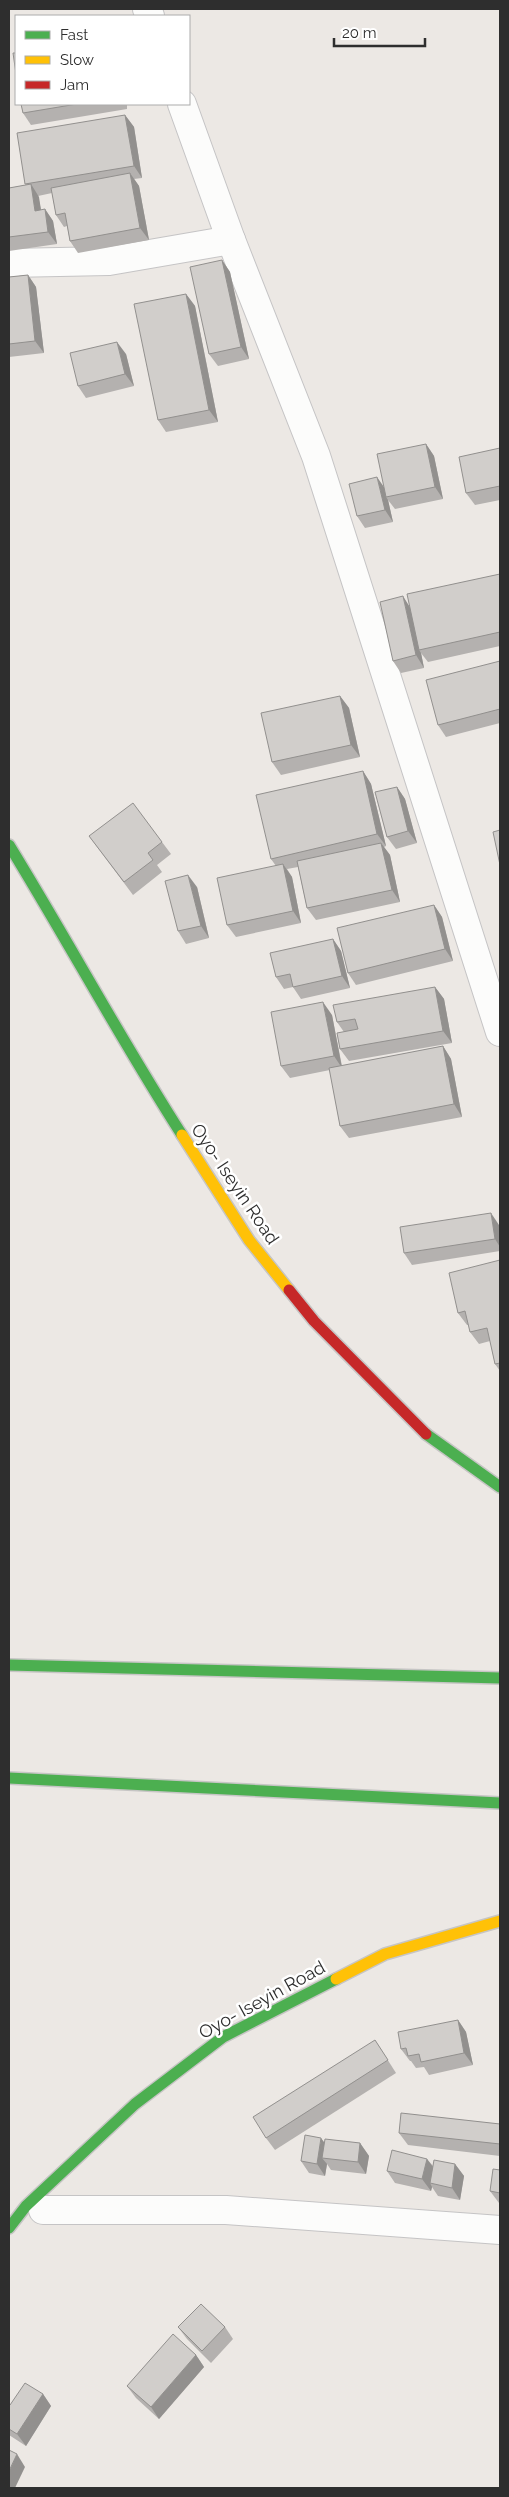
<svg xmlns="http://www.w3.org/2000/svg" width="509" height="2497" viewBox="0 0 509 2497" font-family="Raleway,sans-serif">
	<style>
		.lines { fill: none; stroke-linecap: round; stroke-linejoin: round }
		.street-casing { stroke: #c5c4c5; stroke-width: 30 }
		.fast-casing { stroke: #c6c5c4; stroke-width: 14 }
		.slow-casing { stroke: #c6c5c4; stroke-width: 14 }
		.jam-casing { stroke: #c6c5c4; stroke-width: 14 }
		.street { stroke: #fcfcfb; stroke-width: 28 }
		.fast { stroke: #4caf50; stroke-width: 11 }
		.slow { stroke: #ffc107; stroke-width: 11 }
		.jam { stroke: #c62828; stroke-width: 11 }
		.wall { fill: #b4b1af }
		.shaded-wall { fill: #92908e }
		.building { fill: #d1cecb; stroke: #92908e }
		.labels { text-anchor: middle; stroke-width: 5; stroke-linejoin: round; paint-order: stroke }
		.street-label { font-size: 18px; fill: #2e2e2e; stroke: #fff }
	</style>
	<rect width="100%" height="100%" fill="#ece8e4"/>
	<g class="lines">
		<defs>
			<g id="street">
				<path d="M147,9l3,7"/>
				<path d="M182,104l49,136 85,216 184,576"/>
				<path d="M9,263l100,-2 122,-21"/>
				<path d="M43,2210h183l274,20"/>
			</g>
			<g id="fast">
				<path d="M9,845c59,96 112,195 173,290"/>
				<path d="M426,1434l74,53"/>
				<path d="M9,1665l491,13"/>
				<path d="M9,1778l491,25"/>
				<path d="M9,2228l17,-22 109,-102 88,-67 113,-58"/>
			</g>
			<g id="slow">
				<path d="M182,1135l67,105 40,50"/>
				<path d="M336,1979l49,-25 115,-33"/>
			</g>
			<path id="jam" d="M289,1290l25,31 112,113"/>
		</defs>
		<use href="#street" class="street-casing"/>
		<use href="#fast" class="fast-casing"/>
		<use href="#slow" class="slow-casing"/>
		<use href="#jam" class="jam-casing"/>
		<use href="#street" class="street"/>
		<use href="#fast" class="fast"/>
		<use href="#slow" class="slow"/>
		<use href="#jam" class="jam"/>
	</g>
	<g class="wall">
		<path d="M21,104h106v5l-96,16 -8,-12z"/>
		<path d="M125,115l9,12 8,51 -8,1 5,7 10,54 -71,13 -8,-12 -3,-15 -3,1 -8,-12 -4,-22 -14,3 3,14 4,-1 8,12 4,23 -48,7v-63l17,-3 -1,-1z"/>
		<path d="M222,260l8,12 19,87 -31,7 -9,-12z"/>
		<path d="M28,275l8,12 8,66 -35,4v-80z"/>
		<path d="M186,294l9,12 23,116 -52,10 -8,-12z"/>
		<path d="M126,354l8,32 -48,12 -8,-12z"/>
		<path d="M426,444l8,12 9,43 -48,10 -7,-9 5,22 -28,6 -8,-12z"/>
		<path d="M500,448v52l-25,5 -9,-12z"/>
		<path d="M500,574v72l-72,16 -7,-9 3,15 -23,5 -8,-12 17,-54z"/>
		<path d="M500,661v62l-54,14 -8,-12z"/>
		<path d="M340,696l9,12 11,49 -79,18 -9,-13z"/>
		<path d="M363,771l8,13 15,62 -2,1 6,8 10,47 -84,18 -9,-12 -9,-41 -11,2 5,8 9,46 -65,14 -9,-12 49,-59 -5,-7z"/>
		<path d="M397,787l8,12 12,44 -21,6 -9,-12z"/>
		<path d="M89,836l73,6 9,12 -14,11 5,7 -29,23z"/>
		<path d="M197,887l12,51 -23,6 -8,-13z"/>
		<path d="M434,905l8,12 11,44 -97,24 -8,-12z"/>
		<path d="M333,939l8,12 9,37 -49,11 -8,-12 -9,2 -8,-12z"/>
		<path d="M435,987l9,12 8,44 -103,18 -9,-12 4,-17 -7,-10z"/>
		<path d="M332,1015l10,51 101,-20 8,13 11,58 -113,21 -9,-12 -10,-56 -40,8 -9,-12z"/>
		<path d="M499,1225l1,6v20l-88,14 -8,-12z"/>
		<path d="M500,1260v111l-5,-7 -5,-23 -11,3 -9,-12 -1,-7h-2l-9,-12z"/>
		<path d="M458,2020l8,12 7,33 -44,10 -5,-8 -8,1 -5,-7h-1l-9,-12z"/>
		<path d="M375,2040l21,33 -121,77 -9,-12z"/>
		<path d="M500,2124v32l-92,-11 -9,-12z"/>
		<path d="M324,2142l36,1 9,13 -3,18 -35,-4 -4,-6 -2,12 -16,-3 -8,-12z"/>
		<path d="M427,2159l6,7 22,-2 9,12 -4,24 -22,-4 -6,-9 -1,4 -36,-8 -8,-12z"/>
		<path d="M500,2170v33h-1l-9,-12z"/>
		<path d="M178,2327h47l8,12 -22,24 -24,-24z"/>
		<path d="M196,2355l8,12 -45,52 -23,-21 -9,-12z"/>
		<path d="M43,2394l8,12 -25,40 -17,-11v-31l1,1z"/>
	</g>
	<g class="shaded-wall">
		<path d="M125,115l9,12 8,51 -8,-12z"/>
		<path d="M130,173l9,13 10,54 -9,-12z"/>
		<path d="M31,184l8,13 4,26 -8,-12z"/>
		<path d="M45,209l8,12 4,23 -9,-12z"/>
		<path d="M222,260l8,12 19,87 -8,-12z"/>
		<path d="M28,275l8,12 8,66 -9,-12z"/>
		<path d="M186,294l9,12 23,116 -9,-12z"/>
		<path d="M117,342l9,12 8,32 -9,-12z"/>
		<path d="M426,444l8,12 9,43 -8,-12z"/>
		<path d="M377,477l9,13v7l2,3 5,22 -8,-12z"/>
		<path d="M403,596l8,13 8,41 2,3 3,15 -8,-13z"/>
		<path d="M340,696l9,12 11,49 -9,-12z"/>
		<path d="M363,771l8,13 15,62 -9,-12z"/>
		<path d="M397,787l8,12 12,44 -9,-12z"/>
		<path d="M381,843l9,12 10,47 -8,-12z"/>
		<path d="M283,864l9,13 9,46 -8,-12z"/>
		<path d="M188,875l9,12 12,51 -8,-12z"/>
		<path d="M434,905l8,12 11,44 -8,-12z"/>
		<path d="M333,939l8,12 9,37 -8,-12z"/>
		<path d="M435,987l9,12 8,44 -9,-12z"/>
		<path d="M323,1002l9,13 10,53 -8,-12z"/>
		<path d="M443,1046l8,13 11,58 -8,-13z"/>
		<path d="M491,1213l8,12 1,6v16l-5,-8z"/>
		<path d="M458,2020l8,12 7,33 -9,-12z"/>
		<path d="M321,2138l9,12 -8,8 5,6 -2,12 -8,-12z"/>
		<path d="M360,2143l9,13 -3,18 -8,-12z"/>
		<path d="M427,2159l9,12 -6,12 2,4 -1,4 -9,-12z"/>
		<path d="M455,2164l9,12 -4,24 -8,-12z"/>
		<path d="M196,2355l8,12 -45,52 -8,-12z"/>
		<path d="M43,2394l8,12 -25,40 -9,-12z"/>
		<path d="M17,2454l8,13 -10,21h-5l-1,-1v-16z"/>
	</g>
	<g class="building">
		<path d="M13,53h3v21z"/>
		<path d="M21,104h56l-54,9z"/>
		<path d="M125,115l9,51 -109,18 -8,-51z"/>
		<path d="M130,173l10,55 -70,13 -5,-28 -9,2 -5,-27z"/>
		<path d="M31,184l4,27 10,-2 3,23 -39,5v-49z"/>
		<path d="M222,260l19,87 -32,7 -19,-87z"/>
		<path d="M28,275l7,66 -26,3v-67z"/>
		<path d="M186,294l23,116 -51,10 -24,-116z"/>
		<path d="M117,342l8,32 -47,12 -8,-33z"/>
		<path d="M426,444l9,43 -49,10 -9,-43z"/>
		<path d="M500,448v38l-34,7 -7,-36z"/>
		<path d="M377,477l8,33 -28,6 -8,-32z"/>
		<path d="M500,574v58l-81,18 -12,-56z"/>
		<path d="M403,596l13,59 -23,6 -13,-59z"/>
		<path d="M500,661v48l-62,16 -12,-45z"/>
		<path d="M340,696l11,49 -79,17 -11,-49z"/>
		<path d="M363,771l14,63 -106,25 -15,-64z"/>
		<path d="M397,787l11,44 -21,6 -12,-45z"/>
		<path d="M133,803l29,39 -14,11 5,7 -29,22 -35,-46z"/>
		<path d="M500,830v35l-7,-33z"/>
		<path d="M381,843l11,47 -85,18 -10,-47z"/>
		<path d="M283,864l10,47 -66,14 -10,-47z"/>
		<path d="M188,875l13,51 -23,5 -13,-50z"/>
		<path d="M434,905l11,44 -97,24 -11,-45z"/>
		<path d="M333,939l9,37 -49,11 -3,-13 -14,3 -6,-24z"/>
		<path d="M435,987l8,44 -103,18 -3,-16 21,-4 -3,-10 -18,3 -4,-17z"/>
		<path d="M323,1002l11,54 -53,10 -10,-54z"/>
		<path d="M443,1046l11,58 -114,22 -11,-58z"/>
		<path d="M491,1213l4,26 -91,14 -4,-26z"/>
		<path d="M500,1260v103l-5,1 -8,-36 -17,4 -5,-21 -7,2 -9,-40z"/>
		<path d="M458,2020l6,33 -43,9 -2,-8 -11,2 -2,-8 -5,1 -3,-17z"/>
		<path d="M375,2040l13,20 -122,78 -13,-21z"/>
		<path d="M401,2113l99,11v20l-101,-11z"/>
		<path d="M305,2135l16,3 -4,26 -16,-3z"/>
		<path d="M325,2139l35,4 -2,19 -36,-4z"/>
		<path d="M392,2150l35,9 -5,20 -35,-8z"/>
		<path d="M434,2160l21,4 -3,24 -22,-5z"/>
		<path d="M493,2169l7,1v23l-10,-2z"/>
		<path d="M201,2304l24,23 -23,24 -24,-24z"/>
		<path d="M173,2334l23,21 -45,52 -24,-21z"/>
		<path d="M25,2383l18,11 -26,40 -8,-5v-25l1,1z"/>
		<path d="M9,2450l8,4 -8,17z"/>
	</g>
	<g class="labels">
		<g class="street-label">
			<text transform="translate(235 1184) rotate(56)" y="6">Oyo- Iseyin Road</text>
			<text transform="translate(262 2000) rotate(-29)" y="6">Oyo- Iseyin Road</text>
		</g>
	</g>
	<rect width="509" height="2497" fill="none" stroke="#2e2e2e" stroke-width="20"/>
	<rect x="15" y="15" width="175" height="90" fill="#ffffff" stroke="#ababab"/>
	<rect x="25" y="31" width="25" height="8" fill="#4caf50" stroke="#ababab"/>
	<text x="60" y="40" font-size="15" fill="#2e2e2e">Fast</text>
	<rect x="25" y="56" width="25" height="8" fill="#ffc107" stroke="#ababab"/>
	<text x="60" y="65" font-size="15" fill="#2e2e2e">Slow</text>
	<rect x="25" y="81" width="25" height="8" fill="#c62828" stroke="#ababab"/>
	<text x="60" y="90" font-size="15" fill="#2e2e2e">Jam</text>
	<path d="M334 38v8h91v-8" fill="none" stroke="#2e2e2e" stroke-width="2.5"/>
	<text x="342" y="38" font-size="15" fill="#2e2e2e" stroke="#ffffff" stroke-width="4" paint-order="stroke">20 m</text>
</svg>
